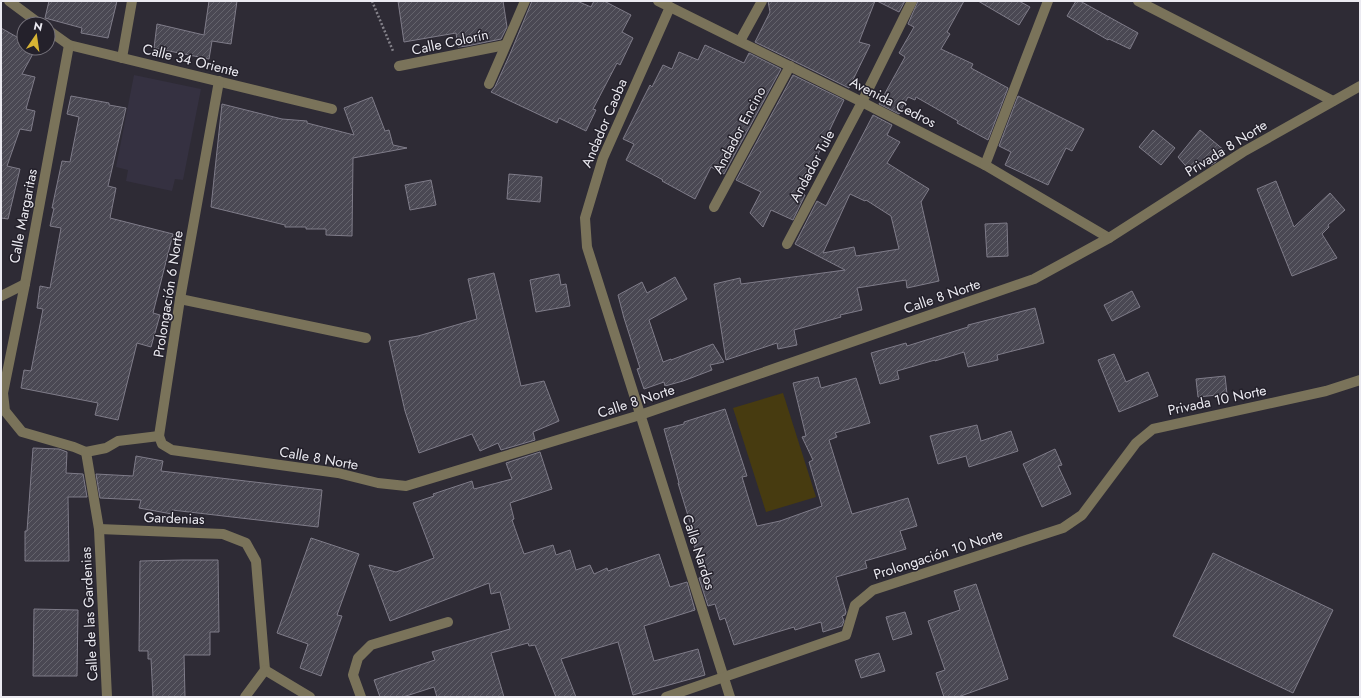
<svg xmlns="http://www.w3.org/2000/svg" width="1361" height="698" viewBox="0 0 1361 698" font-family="Jost,sans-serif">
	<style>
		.built { fill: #353141 }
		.garden { fill: #473b10 }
		.building { fill: url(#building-hatch); stroke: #7f7c89; fill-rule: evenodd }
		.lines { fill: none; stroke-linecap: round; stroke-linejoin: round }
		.path { stroke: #84828a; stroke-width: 2.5; stroke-dasharray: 2 2; stroke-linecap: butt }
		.minor { stroke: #7a735a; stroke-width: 10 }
		.labels { text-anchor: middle; stroke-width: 3; stroke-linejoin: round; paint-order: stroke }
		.street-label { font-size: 14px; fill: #ebeaf1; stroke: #24212b }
	</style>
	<defs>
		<pattern id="building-hatch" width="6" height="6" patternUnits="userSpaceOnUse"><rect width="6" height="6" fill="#4a4853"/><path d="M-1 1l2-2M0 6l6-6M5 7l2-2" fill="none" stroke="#64636c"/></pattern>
	</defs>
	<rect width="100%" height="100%" fill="#2e2b35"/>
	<path class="built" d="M134,75l67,14 -18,91 -8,-1 -3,12 -46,-10 2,-11 -12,-3z"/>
	<path class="garden" d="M783,393l33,104 -50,15 -33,-104z"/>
	<g class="building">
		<path d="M49,1h68l-9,37 -27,-5 1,-5 -37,-10z"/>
		<path d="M209,1h28l-6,43 -19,-3 -3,18 -55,-11 3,-24 47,11z"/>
		<path d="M398,1h105l4,26 -6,12 -34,7 -9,1 -2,-14 -52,9z"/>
		<path d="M532,1h45l14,6 3,-6h10l27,14 -9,17 11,6 -13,27 -3,-2 -24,46 3,1 -10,21 -27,-13 -2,5 -66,-31 4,-5 15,-33z"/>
		<path d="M768,1h107l-16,41 11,3 -21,43 -94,-46 15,-30z"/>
		<path d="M877,1h28l-6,11z"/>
		<path d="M918,1h46l-17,31 3,2 -9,15 32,15 -2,4 37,20 -20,52 -31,-17 1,-2 -42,-24 -1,3 -7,-3 -9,17 -20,-10 26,-47 -6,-4 15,-26 -6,-3z"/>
		<path d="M978,1h41l11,6 -11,18z"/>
		<path d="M1076,1h4l58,32 -8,16 -21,-10 -1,1 -41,-24z"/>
		<path d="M1,28l23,13v7h12l-14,26 13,3 -9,32 9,2 -4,20 -11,-2 -13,37 13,3 -12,50 -7,-1z"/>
		<path d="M705,45l39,18 5,-10 32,16 -57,105 -13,-7 -16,32 -33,-18 1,-1 -37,-20 8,-16 -11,-5 27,-54 2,2 11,-22 9,4 7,-17 19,8z"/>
		<path d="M793,75l51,25 -44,92 5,3 -12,25 -22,-10 -8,17 -13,-14 11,-21 -25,-12z"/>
		<path d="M71,96l38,7v2l17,3 -18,78 8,2 -6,30 63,16 -20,79 7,2 -9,32 -14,-4 -19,77 -23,-5 3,-12 -77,-15 3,-18 7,1 12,-62 -6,-1 3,-22 10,2 11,-60 -11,-2 4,-18h-2l10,-47 8,1 9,-45 -12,-3z"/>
		<path d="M1018,96l66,33 -12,22 -6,-3 -18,37 -43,-20 6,-13 -12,-6z"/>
		<path d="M372,97l13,34 4,-1 4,15 14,3 -54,10 -1,78 -26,-1v-6h-20v-2h-21v-2l-74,-18 11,-103 60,15 25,2v2l47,12 -10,-27z"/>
		<path d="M873,115l19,10 -5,10 13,7 -13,21 42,26 -8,13 18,79 -32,7 -1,-8 -49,8 5,22 -22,5 1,2 -47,13 3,15 -19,4 -1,-6 -51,17 -12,-76 26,-6 1,6 104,-14 -50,-26 22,-43 9,5zM850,194l15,7 1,-1 25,16 8,33 -43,7 -2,-9 -31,6z"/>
		<path d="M1153,130l22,18 -14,17 -22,-18z"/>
		<path d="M1200,130l25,21 -9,11 -5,3 -5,-5 -15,12 -13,-15z"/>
		<path d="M509,174l33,3 -2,25 -33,-3z"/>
		<path d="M431,180l5,25 -26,5 -5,-25z"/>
		<path d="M1276,181l18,46 36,-34 15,17 -17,15 1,2 -7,7 15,24 -45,18 -35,-87z"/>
		<path d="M1007,223l1,33 -21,1 -2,-33z"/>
		<path d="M494,273l27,113 23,-5 15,40 -26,11 2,8 -34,10 -3,-7 -18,8 -8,-17 -53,19 -14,-42 -16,-70 29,-5 59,-17 -9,-40z"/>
		<path d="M559,274l2,11 5,-1 4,22 -34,6 -6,-32z"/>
		<path d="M675,277l12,22 -38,21 14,42 8,-3v1l42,-16 11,18 -14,3 2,5 -29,11 -18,5 -1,-4 -20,7 -7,-20 3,-1 -16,-50 -6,-23 24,-13 5,11z"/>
		<path d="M1132,291l8,16 -28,14 -8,-16z"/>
		<path d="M1035,308l9,35 -47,12 1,5 -30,7 -4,-15 -29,9v-1l-38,11 2,8 -19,5 -9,-31 35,-10 1,3 61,-19v-2z"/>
		<path d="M1114,354l12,28 22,-10 10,24 -39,16 -21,-52z"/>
		<path d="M1225,376l2,18 -29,3 -2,-18z"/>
		<path d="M818,377l3,11 35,-10 14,45 -35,10 2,4 -8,3 23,74 56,-16 9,28 -17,5 6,18 -41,12 2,7 -31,9 10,35 -1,3 -3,1 2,5 -2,5 -19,6 -2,-10 -26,8 -1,-3 -60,18 -9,-27 -5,2 -5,-16 -7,2 -9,-28 5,-2 -10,-30 3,-1 -19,-62h1l-15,-54 20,-5v-2l41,-13 22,67 -5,1 15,49 23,-5 42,-15 -13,-44 4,-2 -11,-23 4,-1 -13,-53z"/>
		<path d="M977,425l4,16 30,-10 7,20 -49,16 -3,-11 -28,8 -8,-28z"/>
		<path d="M33,448l26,1 8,3 -1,21 17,1 4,23h-19l1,64h-44v-30h2z"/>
		<path d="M1055,449l7,16 -4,1 13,28 -29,13 -19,-43z"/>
		<path d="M540,452l12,37 -42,14 4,16 -2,1 12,34 29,-9 3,10 14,-5 6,20 14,-5 4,9 13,-6 1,3 51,-17 11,33 17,-5 8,28 -51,16 10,35 44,-12 7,26 -72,20 -15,-53 -57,17 15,38h-20l-21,-52 -6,1 -1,-3 -37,10 13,44h-67l-3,-10 -31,10h-23l-6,-17 61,-20 -3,-8 78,-23 -10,-37 -9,2 -2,-11 -99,38 -21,-56 27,7 38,-14 -21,-55 21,-7 -1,-2 39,-13 2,8 38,-10 -6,-16z"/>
		<path d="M136,456l27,5 -2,10 161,19 -4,37 -146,-17v4l-33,-6 2,-8 -41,-2 -4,-24 37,2z"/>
		<path d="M311,538l48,16 -22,61 5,1 -21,60 -21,-8 8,-24 -31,-11z"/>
		<path d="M1213,553l120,57 -40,83 -120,-57z"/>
		<path d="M183,560h35l1,72h-9v23h-26l1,42h-32l-2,-38h-3v-8h-9l1,-90z"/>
		<path d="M976,584l32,95 -50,18h-14l-8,-24 9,-3 -17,-49 32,-11 -6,-19z"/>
		<path d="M34,609l44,1 -1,66h-44z"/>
		<path d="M905,612l7,22 -19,6 -7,-23z"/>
		<path d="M879,653l6,18 -24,7 -6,-18z"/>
	</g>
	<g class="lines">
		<path class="path" d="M372,1l21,50"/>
		<g class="minor">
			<path d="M9,1l31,23"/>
			<path d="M658,1l204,101 123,63 124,73"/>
			<path d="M1138,1l195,100"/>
			<path d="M670,7l-67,151 -18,60 2,29 143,450"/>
			<path d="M48,30l21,15 263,64"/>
			<path d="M740,41l22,-40"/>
			<path d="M69,45l-44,239 -22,109 2,18 17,21 52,15 12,5"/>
			<path d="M122,58l10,-57"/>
			<path d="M399,66l106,-21"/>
			<path d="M489,84l36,-83"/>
			<path d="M985,165l63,-164"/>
			<path d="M714,207l76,-141"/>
			<path d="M787,244l75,-142 50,-101"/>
			<path d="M1,296l24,-12"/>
			<path d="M180,299l186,39"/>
			<path d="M159,436l3,8 10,6 166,23 40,10 28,3 234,-71 394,-136 75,-41 134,-86 117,-66"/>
			<path d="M159,436l21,-137 39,-218"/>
			<path d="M86,452l13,77 8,168"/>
			<path d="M86,452l20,-4 12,-7 41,-5"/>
			<path d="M99,529l124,5 23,9 10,18 9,109"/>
			<path d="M265,670l45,27"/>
			<path d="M245,697l20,-27"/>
			<path d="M361,697l-8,-22 5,-17 13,-13 77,-23"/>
			<path d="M666,697l180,-62 9,-30 18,-15 190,-62 19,-13 54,-72 17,-14 173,-38 34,-11"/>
		</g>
	</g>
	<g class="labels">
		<g class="street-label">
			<text transform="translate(450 42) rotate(-12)" y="5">Calle Colorín</text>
			<text transform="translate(191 60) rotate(14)" y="5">Calle 34 Oriente</text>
			<text transform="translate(893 102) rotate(27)" y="5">Avenida Cedros</text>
			<text transform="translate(604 123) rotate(-67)" y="5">Andador Caoba</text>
			<text transform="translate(739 130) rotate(-62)" y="5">Andador Encino</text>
			<text transform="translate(1226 148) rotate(-32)" y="5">Privada 8 Norte</text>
			<text transform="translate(812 166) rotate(-62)" y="5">Andador Tule</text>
			<text transform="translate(23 216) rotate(-79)" y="5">Calle Margaritas</text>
			<text transform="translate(168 294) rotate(-81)" y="5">Prolongación 6 Norte</text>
			<text transform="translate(942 296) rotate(-19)" y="5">Calle 8 Norte</text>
			<text transform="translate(1217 400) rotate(-12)" y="5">Privada 10 Norte</text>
			<text transform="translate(636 401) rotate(-18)" y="5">Calle 8 Norte</text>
			<text transform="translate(319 458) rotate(10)" y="5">Calle 8 Norte</text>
			<text transform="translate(174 518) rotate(2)" y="5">Gardenias</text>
			<text transform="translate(699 552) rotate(72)" y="5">Calle Nardos</text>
			<text transform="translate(938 554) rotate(-18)" y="5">Prolongación 10 Norte</text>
			<text transform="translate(89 614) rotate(-93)" y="5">Calle de las Gardenias</text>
		</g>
	</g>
	<rect width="1361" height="698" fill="none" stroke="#ebeaf1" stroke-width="4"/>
	<g transform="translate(36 36) rotate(13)"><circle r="19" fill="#24212b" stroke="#74717a"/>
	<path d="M0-3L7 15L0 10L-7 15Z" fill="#d7b434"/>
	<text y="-6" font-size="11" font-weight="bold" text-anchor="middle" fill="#ebeaf1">N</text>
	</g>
</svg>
